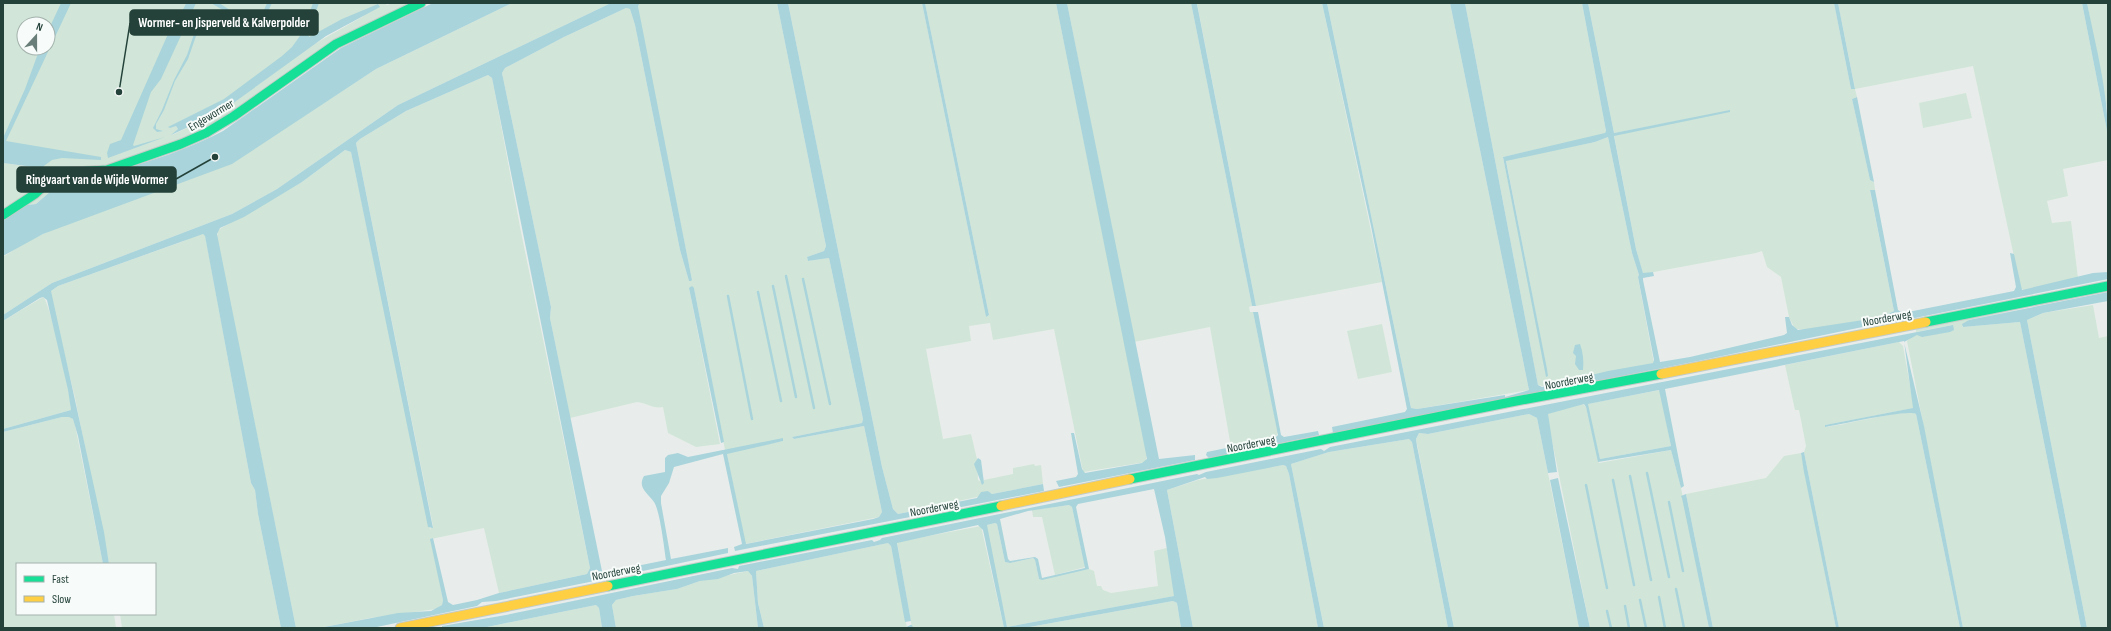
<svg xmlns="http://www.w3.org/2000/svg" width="2111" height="631" viewBox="0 0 2111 631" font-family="'Sofia Sans Condensed',sans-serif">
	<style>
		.green { fill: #d1e6d8; fill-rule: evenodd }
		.water { fill: #a9d4db; fill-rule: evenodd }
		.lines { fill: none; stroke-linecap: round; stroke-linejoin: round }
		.stream { stroke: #a9d4db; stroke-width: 2.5 }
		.fast-casing { stroke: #c3cbc8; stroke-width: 11 }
		.slow-casing { stroke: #c3cbc8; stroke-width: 11 }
		.fast { stroke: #16e098; stroke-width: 9 }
		.slow { stroke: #ffcf43; stroke-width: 9 }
		.labels { text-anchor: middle; stroke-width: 4; stroke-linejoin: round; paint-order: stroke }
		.street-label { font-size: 12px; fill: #24423a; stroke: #f7fbf9 }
		.leader { fill: none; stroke: #24423a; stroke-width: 1.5 }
		.callout-dot { fill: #24423a; stroke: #f7fbf9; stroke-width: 1.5 }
		.callout { fill: #24423a; stroke: #24423a; stroke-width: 1.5 }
		.callout-label { font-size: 13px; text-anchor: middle; font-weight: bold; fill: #fff }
	</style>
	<rect width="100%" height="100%" fill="#e8edeb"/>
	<g class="green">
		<path d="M3,3h382l2,2 6,-2h24l-34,15 -177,112 -78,31 -82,19 -43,31v-48l35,5 -35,-7zM379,4l-17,13 -53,30 -88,65 -49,23 6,-6 -2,-3 46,-24 25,-19zM24,24h24v24h-24z"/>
		<path d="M512,3h99l-213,102 -121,84 -45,25 -180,69 -49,32v-58l23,-15 28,-13 176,-65 146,-95z"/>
		<path d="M640,3h137l49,243 -2,5 -17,6 1,4 21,-3 34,161 -1,4 -70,14 2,2 70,-13 18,86 -3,5 -134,27 -18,-90 2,-2 54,-11v-2l-58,11 -31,-162h-5l31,156 -24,3 -28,-14 -5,-26c-10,2 -16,-4 -26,-5l-67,16 -20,-100 1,-11 -49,-234 3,-5 59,-31 62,-29 4,1 5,16 45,225 9,31 3,-1 -48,-239 -6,-35z"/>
		<path d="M788,3h134l64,314 3,-2 -64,-312h131l91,450 -1,9 -63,10 -29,-143 -61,11 -3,-17 -21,3 2,15 -45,8 17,90 28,-5 6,25 1,21 6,3v-3l29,-6v-6l21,-4 1,2 6,-1 2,19 -51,10 -4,-3 -11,6 -79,17 -5,-5 -11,-42z"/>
		<path d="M1067,3h124l61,303 -3,1 1,5h3l25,121 -3,5 -44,9 -21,-120 -76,15z"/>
		<path d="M1197,3h125l60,279 -126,24z"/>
		<path d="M1327,3h123l79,387 -112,19 -6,-1z"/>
		<path d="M1465,3h117l24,128 -1,3 -102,23 45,219 -42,-216 89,-18 13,-5 24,116 7,22 -1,3 16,85 -111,23 -5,-1z"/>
		<path d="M1588,3h246l17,86 4,-1 -17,-85h244l26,133v24l-45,9 5,27 -21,5 5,22 19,-2 7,57 -54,12 -3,-1 -48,-223 -118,23 2,8 -5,2 18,81 4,2 1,8 -5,1 24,120 -8,4 2,7 -11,2 -1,-6 -68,12 -13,-1 -6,-12 -8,-40 -14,-10 -5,-16 -6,2 -113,21 -7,-25 -22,-114 116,-24 -116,22z"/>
		<path d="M2087,3h21v111z"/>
		<path d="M488,75l4,3 2,10 27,144 69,336 -3,6 -88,19 -15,-65 -53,11 12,61 -1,5 -6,4 -66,9 -51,10h-23l-79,-390 1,-8 84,-48 43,-32 6,2 79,377 3,-3 -77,-383 4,-4 46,-28z"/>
		<path d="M1966,93l6,25 -49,10 -4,-25z"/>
		<path d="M125,169c-18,11 -39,11 -60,10l-29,25 -9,1 28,-28z"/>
		<path d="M200,233l5,2 46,248 4,7 3,24 23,114h-159l-2,-14h35v-50h-46l-34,-166 -24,-100v-7l7,-5 126,-45z"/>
		<path d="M43,297c7,5 24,87 27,102l1,11 -68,19v-108z"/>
		<path d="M2093,305l6,33 9,-2v292h-21l-60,-308 16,-7z"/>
		<path d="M2024,309l-55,11 -7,7 58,-5 61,306h-118l-56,-287 5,-5 41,-11 -37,7v-4z"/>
		<path d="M1382,324l10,48 -34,7 -11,-48z"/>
		<path d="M1899,342l4,4 11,62 -89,17v2c18,-1 81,-19 91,-13l44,214h-121l-35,-176 2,-6 -7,-36h-4l-10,-45z"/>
		<path d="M1660,390l11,56 -71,13 -13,-55z"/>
		<path d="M1583,404l3,3 13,56 72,-13 10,38 28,140h-119l-43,-212 2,-4z"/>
		<path d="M1529,414l8,4 42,210h-125l-38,-189 3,-6 9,1z"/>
		<path d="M62,417h9l3,3 29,144h-86v50h97l2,14h-113v-196z"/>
		<path d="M1409,439l3,3 36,186h-124l-33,-164 38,-12z"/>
		<path d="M1801,453l35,175h-123l-27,-134 80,-16 18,-22z"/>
		<path d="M1283,465l3,1 3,8 29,154h-125l-26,-138 31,-10z"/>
		<path d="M1069,505l3,2 13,60 -30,8 -13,-58h-9l-1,-7z"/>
		<path d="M995,523l2,1 8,38 5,1 23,-5 2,2 4,19 50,-10 5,2 3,15h4l2,4 8,3 47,-7 -4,-35 13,-3 8,48 -168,31 -21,-100 1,-2z"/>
		<path d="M981,526l23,102h-92l-15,-86z"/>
		<path d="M888,543l3,3 16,82h-143l-6,-25 -2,-32z"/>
		<path d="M748,571l4,5 6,52h-142l-4,-23 4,-5 17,-4 44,-7 23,-8z"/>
		<path d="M1173,601l4,2 4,25h-157z"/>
		<path d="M596,605l3,3 3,20h-120z"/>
	</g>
	<g class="water">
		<path d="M61,3h10l-65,138 95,16v3l-39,-2 -10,2 -11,8 -38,-5v-25l22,-49 15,-41h8v-17z"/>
		<path d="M186,3h10l-35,76 -10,13 -18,53 1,1 31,-9 -57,21 -1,-5 3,-9 11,-4 51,-115c5,-8 11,-13 14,-22z"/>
		<path d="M211,3h8l36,23 3,-2 9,-21h5l-14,29 -43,-17h-6l-13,21 -8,23 -13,22 -11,29 -8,14v5l7,2 -6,1 -4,-4 9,-18 12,-30 13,-25 7,-21 14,-21 26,6 -1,-3z"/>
		<path d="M313,3h6l-11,31 1,3 33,-18 36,-15 2,3 -54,29 -105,76 -50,23 7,-6 -2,-3 -6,2 -2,-1 56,-28 58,-43 10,-9 10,-14z"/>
		<path d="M433,3h79l-136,66 -144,95 -189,70 -40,22v-36l24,-15 9,-1 29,-25c16,1 32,1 48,-3 7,-2 13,-7 20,-10 31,-9 61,-20 90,-35l118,-83z"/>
		<path d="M611,3h29l-2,3 54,274 -1,1h-2l-9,-31 -45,-225 -5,-16 -4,-1 -62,29 -59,31 -3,5 49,234 -1,11 52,253 3,2 8,-2 1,6 -118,24 -14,1 -5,4 -105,22h-53l79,-15 33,-2 11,-6 1,-5 -13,-61 3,-1 15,64 5,3 24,-5 22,-7 88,-19 3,-6 -98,-490 -4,-3 -82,36 -46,28 -4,4 77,385 -5,-1 -77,-375 -6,-2 -43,32 -58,35 -24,11 -3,6 79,394h-15l-23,-114 -3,-24 -4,-7 -46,-247 -2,-2 -145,52 -7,5 53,241 5,32h-6l-25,-128 -5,-17 -4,-2h-7l-59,15v-3l68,-19 -3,-20 -21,-90 -4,-3 -3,1 -37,23v-6l49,-32 180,-69 45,-25 121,-84z"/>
		<path d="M777,3h11l94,464 11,42 5,5 79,-16 4,-6 7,-1 4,3 51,-10 1,7 -309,60 -1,-4 8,-3 -19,-90 -49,13 -5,16 -8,13v7l10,56 57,-11v5l-104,22 -2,-6 44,-9c-2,-13 -6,-49 -12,-58 -6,-9 -17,-14 -10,-26l21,-4v-14l3,-3 10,-2 10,4 95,-19v3l-56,13 19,90 127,-25 6,-2 3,-5 -18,-86 -70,13 -2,-2 70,-14 1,-4 -34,-161 -21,3 -1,-4 17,-6 2,-5z"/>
		<path d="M922,3h3l64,312 -3,2z"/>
		<path d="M1056,3h11l92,456 36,-4v5l-136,27 -3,-6 20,-4 2,-3 -7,-41h3l8,36 3,4 57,-10 5,-4z"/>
		<path d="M1191,3l6,1 59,302h-4z"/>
		<path d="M1322,3h5l84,405 6,1 88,-14v2l24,-7 -79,-387h15l73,382 4,2 66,-16 45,-8 1,-3 -16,-83 1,-2 -7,-22 -24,-116 -13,5 -89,19 41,208 1,7 -2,1 -43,-220 102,-24 1,-2 -24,-128h6l26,130 116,-23v2l-116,24 22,113 7,24 10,-1 1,4 -11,2v2l17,82 30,-5 94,-22 3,-2 -2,-16h4l3,8 6,5 78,-12 1,6 -179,37 -365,72 -1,-6 73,-15 2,-3 -36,-183z"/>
		<path d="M1834,3h4l17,86h-4z"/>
		<path d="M2082,3h5c9,44 21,89 21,133z"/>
		<path d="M1857,97l17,85 -4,-2 -18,-81z"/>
		<path d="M1870,190h5l23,120 5,3 111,-22 2,-4 -6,-34 4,1 8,36 71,-17 15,-1v7l-218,44 -4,-8 8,-4z"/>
		<path d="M692,286l2,2 30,154 -3,1 -32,-155z"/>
		<path d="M2108,292v9l-65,12 -16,7 60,308h-6l-61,-306 -57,5 -1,-3 7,-4z"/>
		<path d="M1253,312h5l23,123 3,2 34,-6 1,4 -110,23 -3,-3 1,-3 68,-14 3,-3z"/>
		<path d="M1953,325l1,5 -4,2 -28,5 -5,-2 -13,7 20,84 39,202h-3l-44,-214c-9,-5 -76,11 -91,13v-2l88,-17 -9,-67 -239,48 19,97 -3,2 -10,-38 -73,12 -12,-55 -2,-3 -36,10 9,58 -9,1 -11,-55 -8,-4 -101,20 -9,-1 -3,6 1,7 37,182h-6l-36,-186 -3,-3 -80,13 -38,12 33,164h-6l-29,-154 -3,-8 -3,-1 -66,13 -10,1 -2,-2 -38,13 26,138h-12l-4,-25 -4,-2 -149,27h-20l-21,-98 -5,-5 -81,18 14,78 -6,1 -14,-76 -3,-3 -132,28 2,32 6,25h-6l-6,-52 -4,-5 -14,2 -16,6 -18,2 -23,8 -44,7 -17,4 -4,5 4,23h-14l-3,-20 -3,-3 -109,22 -45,1v-2l64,-11 226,-47 6,1 1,-3 133,-26 2,2 6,-2 2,-2 315,-64 2,1 7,-3 115,-23 3,2 6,-4zM1659,390l12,56 -71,13 -12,-55zM1154,489l11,48 9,59 -167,31 -20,-102 8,-2 2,1 8,38 5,1 23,-5 2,2 4,19 3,1 47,-11 -13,-62 2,-3zM1069,505l3,2 13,61 -43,10 -4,-19 -3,-2 -25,4 -2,-2 -8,-40 28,-8z"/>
		<path d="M1580,344c3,8 4,17 3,26h-4l-4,-6 1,-8 -3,-3 2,-8z"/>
		<path d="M1804,452l35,176h-3l-32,-156 -3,-19z"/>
		<path d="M978,458l3,2 3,23 -2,2 -8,-21z"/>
		<path d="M1558,478l32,150h-11l-29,-148z"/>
		<path d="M1686,494l27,134h-4l-27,-130 -1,-2z"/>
	</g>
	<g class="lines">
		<g class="stream">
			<path d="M786,276l28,132"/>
			<path d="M803,279l27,125"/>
			<path d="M773,286l23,111"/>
			<path d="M758,292l23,109"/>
			<path d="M728,296l24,123"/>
			<path d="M1647,473l22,104"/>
			<path d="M1630,476l21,104"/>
			<path d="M1613,480l21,105"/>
			<path d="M1586,485l21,103"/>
			<path d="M1669,502l14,69"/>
			<path d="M1676,589l8,39"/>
			<path d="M1659,597l6,31"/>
			<path d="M1640,600l6,28"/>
			<path d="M1625,606l4,22"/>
			<path d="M1607,611l4,17"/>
			<path d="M907,628l4,-2 1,2"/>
		</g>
		<defs>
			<g id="fast">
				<path d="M3,215l32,-21 23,-21 49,-3 74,-26 25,-11 28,-17 102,-72 85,-41"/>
				<path d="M1926,322l182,-36"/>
				<path d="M1130,479l381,-77 150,-28"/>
				<path d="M608,586l393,-80"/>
			</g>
			<g id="slow">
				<path d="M1661,374l265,-52"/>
				<path d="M1001,506l129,-27"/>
				<path d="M400,628l208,-42"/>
			</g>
		</defs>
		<use href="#fast" class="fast-casing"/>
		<use href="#slow" class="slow-casing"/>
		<use href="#fast" class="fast"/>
		<use href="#slow" class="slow"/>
	</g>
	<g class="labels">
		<g class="street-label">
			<text transform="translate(211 115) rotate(-31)" y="4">Engewormer</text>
			<text transform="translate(1887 318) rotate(-10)" y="4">Noorderweg</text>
			<text transform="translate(1569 381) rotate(-11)" y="4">Noorderweg</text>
			<text transform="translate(1251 444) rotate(-11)" y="4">Noorderweg</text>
			<text transform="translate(934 508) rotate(-11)" y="4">Noorderweg</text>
			<text transform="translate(616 572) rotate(-11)" y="4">Noorderweg</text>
		</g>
	</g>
	<path class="leader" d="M119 92L130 23M215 157L176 179"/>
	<g class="callout-dot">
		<circle cx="119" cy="92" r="4"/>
		<circle cx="215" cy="157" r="4"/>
	</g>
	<g class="callout">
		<rect x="130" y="10" width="188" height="25" rx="4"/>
		<rect x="17" y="167" width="159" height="25" rx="4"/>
	</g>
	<g class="callout-label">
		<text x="224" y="27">Wormer- en Jisperveld &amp; Kalverpolder</text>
		<text x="97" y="184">Ringvaart van de Wijde Wormer</text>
	</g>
	<rect width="2111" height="631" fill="none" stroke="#24423a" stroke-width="8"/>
	<rect x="16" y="563" width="140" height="52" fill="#f7fbf9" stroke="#a3b1ad"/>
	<rect x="24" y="576" width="20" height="6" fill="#16e098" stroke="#a3b1ad"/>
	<text x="52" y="583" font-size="12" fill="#24423a">Fast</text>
	<rect x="24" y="596" width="20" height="6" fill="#ffcf43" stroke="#a3b1ad"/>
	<text x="52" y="603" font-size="12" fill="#24423a">Slow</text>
	<g transform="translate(36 36) rotate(21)"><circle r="19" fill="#f7fbf9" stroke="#a3b1ad"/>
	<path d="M0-3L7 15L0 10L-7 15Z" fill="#697e78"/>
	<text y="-6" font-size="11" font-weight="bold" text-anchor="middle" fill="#24423a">N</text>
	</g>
</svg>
